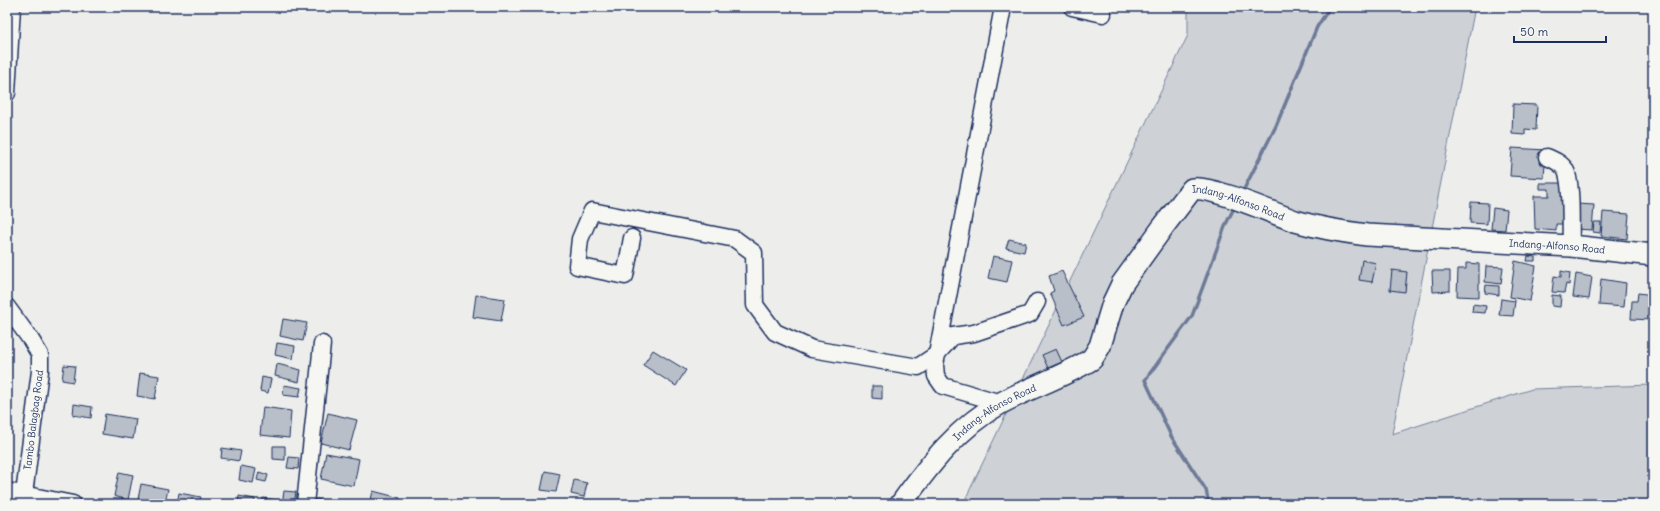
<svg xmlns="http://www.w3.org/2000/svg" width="1660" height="511" viewBox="0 0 1660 511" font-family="Delius,sans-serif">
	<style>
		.green { fill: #ced2d7; stroke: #74809a }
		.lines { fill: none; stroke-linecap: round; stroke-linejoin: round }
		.stream { stroke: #6e7a96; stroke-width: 3.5 }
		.building { fill: #b9bfc8; stroke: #1b2f5e }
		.minor-casing { stroke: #1b2f5e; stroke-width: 19 }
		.major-casing { stroke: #1b2f5e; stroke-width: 24 }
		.minor { stroke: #f6f6f2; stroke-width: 16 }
		.major { stroke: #f6f6f2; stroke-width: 21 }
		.labels { text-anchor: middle; stroke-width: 3; stroke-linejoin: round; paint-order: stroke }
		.street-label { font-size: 10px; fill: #1b2f5e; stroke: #f6f6f2 }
	</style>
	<rect width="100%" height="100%" fill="#edeeec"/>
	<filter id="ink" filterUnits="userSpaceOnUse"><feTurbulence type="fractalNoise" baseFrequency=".025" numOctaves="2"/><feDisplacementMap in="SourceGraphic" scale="8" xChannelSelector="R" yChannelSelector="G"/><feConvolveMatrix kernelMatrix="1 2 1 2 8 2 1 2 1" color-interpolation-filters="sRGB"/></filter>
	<g filter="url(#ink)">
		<path class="green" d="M1188,7h287l-83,427 140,-45 121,-4v119h-690l225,-469z"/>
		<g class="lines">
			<g class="stream">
				<path d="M1242,193l34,-67 41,-99 13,-20"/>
				<path d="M1209,504l-3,-14 -35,-54 -26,-56 47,-64 34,-92 9,-18"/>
			</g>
		</g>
		<g class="building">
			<path d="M1513,104l24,1 -1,25 -11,-1v6l-13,-1z"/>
			<path d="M1512,148l34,2 -2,28 -34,-2z"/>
			<path d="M1540,183h23v41h-7v7l-21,-2 -1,-33h15v-7h-9z"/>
			<path d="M1471,202l17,1 -1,21 -17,-1z"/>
			<path d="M1577,204l17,1 -2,25 -17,-1z"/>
			<path d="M1493,208l14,2 -2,20 -14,-1z"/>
			<path d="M1603,212l26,2 -2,25 -26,-3z"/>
			<path d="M1594,222h7l-1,11 -7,-1z"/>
			<path d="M1009,239l17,4 -2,9 -18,-4z"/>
			<path d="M993,256l19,4 -5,22 -19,-4z"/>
			<path d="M1528,256l7,1v4h-8z"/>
			<path d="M1362,260l14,3 -4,19 -13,-2z"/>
			<path d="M1515,261l21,5 -6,35 -20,-4z"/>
			<path d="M1466,263l13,1v33l-22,-1 1,-27h8z"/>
			<path d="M1486,266l17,1 -2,17 -16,-2z"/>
			<path d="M1392,270l15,2 -2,20 -15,-2z"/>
			<path d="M1062,271l22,46 -20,8 -14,-32 4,-2 -5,-15z"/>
			<path d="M1432,271h18v20l-17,1z"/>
			<path d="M1561,271l9,2 -1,12 -3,-1 -2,9 -12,-1 2,-16 7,1z"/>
			<path d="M1576,274l16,3 -3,22 -16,-2z"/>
			<path d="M1601,279l25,4 -2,24 -25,-2z"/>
			<path d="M1486,285l13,1v9l-14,-2z"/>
			<path d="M1638,293l15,2 -1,25 -21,-1 1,-18h5z"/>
			<path d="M476,295l29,4 -4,22 -28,-4z"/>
			<path d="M1552,295l9,1 -1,11 -8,-1z"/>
			<path d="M1501,299l14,2 -2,15 -14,-1z"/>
			<path d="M1473,304l13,2 -1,7 -13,-1z"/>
			<path d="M283,319l24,4 -4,18 -23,-5z"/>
			<path d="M277,343l18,3 -2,13 -18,-4z"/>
			<path d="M1056,349l6,13 -14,6 -6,-13z"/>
			<path d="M653,350l33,20 -10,16 -33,-21z"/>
			<path d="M277,364l24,6 -2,12 -24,-6z"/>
			<path d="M64,365l11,1 -2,16 -11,-2z"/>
			<path d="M140,373l19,3 -4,23 -18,-3z"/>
			<path d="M262,377l9,2 -3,14 -8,-2z"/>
			<path d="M284,385l17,3 -2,9 -16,-2z"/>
			<path d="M872,386h10v13l-10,-1z"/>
			<path d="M74,404l18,3 -1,11 -18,-3z"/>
			<path d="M263,407l28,4 -2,27 -29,-3z"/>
			<path d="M328,413l29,7 -8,30 -28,-7z"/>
			<path d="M105,414l31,5 -3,20 -31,-5z"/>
			<path d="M273,446h12v14l-12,-1z"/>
			<path d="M222,448l19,3 -2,10 -18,-3z"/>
			<path d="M326,453l33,6 -5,27 -33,-7z"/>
			<path d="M289,457l10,1 -1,11 -11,-1z"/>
			<path d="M241,466l15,3 -3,14 -14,-3z"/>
			<path d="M545,471l15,3 -4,18 -15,-2z"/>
			<path d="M119,472l14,3 -5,25 -14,-4z"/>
			<path d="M259,472l9,3 -2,7 -9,-2z"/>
			<path d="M574,480l13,3 -3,14 -13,-3z"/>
			<path d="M141,484l27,5 -3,15h-28z"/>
			<path d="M284,491l12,1 -2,12h-12z"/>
			<path d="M373,491l27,7 -1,6h-29z"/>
			<path d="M179,493l22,4 -2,7h-22z"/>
			<path d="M239,496l16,3 -1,5h-16z"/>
			<path d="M263,498l15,2v4h-16z"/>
			<path d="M316,499l24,4v1h-25z"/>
		</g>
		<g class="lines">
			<defs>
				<g id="minor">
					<path d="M1072,7l31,7"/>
					<path d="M7,93l5,-86"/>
					<path d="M1547,157c7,3 14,6 18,12 8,13 5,59 6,77"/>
					<path d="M632,238l-7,38 -48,-10 3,-27 12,-28 143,28 19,14 1,52 20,27 37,17 106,18 18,-12 17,-19 21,-3 56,-19 7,-12"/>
					<path d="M7,307l24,33 9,15v16l-16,123"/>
					<path d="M1001,403l-58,-17 -7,-10 -1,-11 68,-358"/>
					<path d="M7,491l66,13"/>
					<path d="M305,504l17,-160"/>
				</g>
				<g id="major">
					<path id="s1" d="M901,504c28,-39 58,-78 100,-101 30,-16 62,-26 91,-44l8,-13 13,-43 9,-19 41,-57 29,-38c18,-4 83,25 103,32 24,7 48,11 72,14l204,11 82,9"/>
				</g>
			</defs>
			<use href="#minor" class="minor-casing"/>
			<use href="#major" class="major-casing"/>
			<use href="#minor" class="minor"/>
			<use href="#major" class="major"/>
		</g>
	</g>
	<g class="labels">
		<g class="street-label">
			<text dy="4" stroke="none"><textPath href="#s1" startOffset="492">Indang-Alfonso Road</textPath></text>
			<text dy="4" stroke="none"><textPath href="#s1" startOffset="816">Indang-Alfonso Road</textPath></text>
			<text dy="4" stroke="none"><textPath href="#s1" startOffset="133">Indang-Alfonso Road</textPath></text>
			<text transform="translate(33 420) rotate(-83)" y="4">Tambo Balagbag Road</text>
		</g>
	</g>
	<rect width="1660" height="511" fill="none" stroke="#f6f6f2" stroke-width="24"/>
	<rect x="12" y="12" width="1636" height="487" fill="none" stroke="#1b2f5e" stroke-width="1.5" filter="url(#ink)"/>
	<path d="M1514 36v6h92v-6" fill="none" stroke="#1b2f5e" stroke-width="2"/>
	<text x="1520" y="36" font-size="12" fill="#1b2f5e" stroke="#f6f6f2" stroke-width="3" paint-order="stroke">50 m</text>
</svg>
